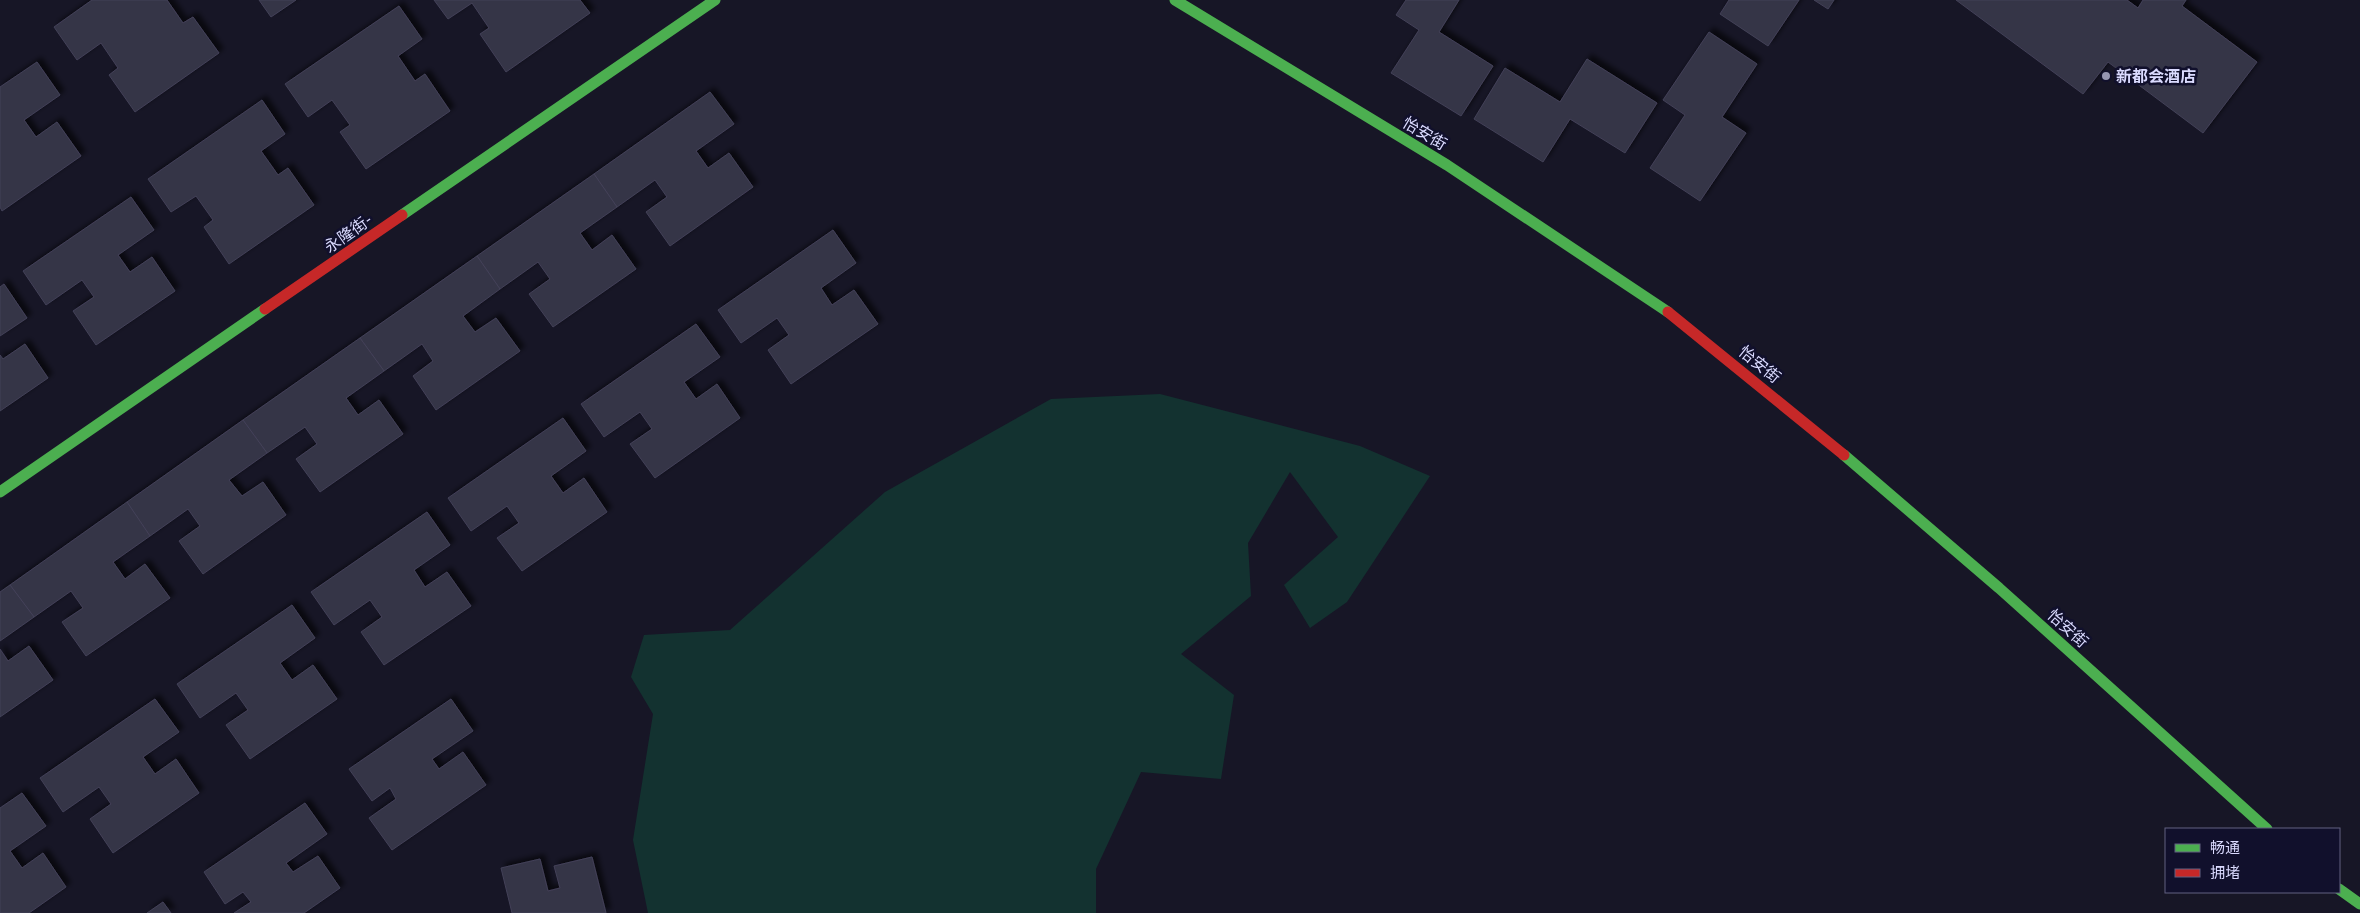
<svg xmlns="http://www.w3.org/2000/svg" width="2360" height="913" viewBox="0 0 2360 913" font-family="Lato,'Noto Sans SC',sans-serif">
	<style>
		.green { fill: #133230 }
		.building { fill: #353447; stroke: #434158; filter: url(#shadow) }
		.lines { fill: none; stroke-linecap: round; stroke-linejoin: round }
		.fast { stroke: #4caf50; stroke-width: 11 }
		.jam { stroke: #c62828; stroke-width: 11 }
		.poi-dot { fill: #9696b3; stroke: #11102c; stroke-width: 2 }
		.labels { text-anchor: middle; stroke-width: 5; stroke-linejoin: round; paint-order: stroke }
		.poi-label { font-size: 16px; font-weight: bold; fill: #dbdbff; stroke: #11102c; text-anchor: start }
		.street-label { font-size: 16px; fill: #dbdbff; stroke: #11102c }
	</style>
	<defs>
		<filter id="shadow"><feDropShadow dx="4.5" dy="-4.5" stdDeviation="2.5" flood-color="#0009"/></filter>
	</defs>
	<rect width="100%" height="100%" fill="#171626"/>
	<path class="green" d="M1160,394l200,52 70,30 -83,126 -37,26 -26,-43 54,-48 -48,-65 -42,71 3,53 -70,58 53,41 -13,84 -80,-7 -45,97v44h-448l-15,-73 20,-126 -22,-37 13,-42 86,-5 155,-138 166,-93z"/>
	<g class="building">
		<path d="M92,0h75l16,23 10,-6 26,36 -84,59 -26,-37 9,-7 -17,-25 -24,17 -23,-33z"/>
		<path d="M259,0h37l-25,17z"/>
		<path d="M434,0h146l10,13 -84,59 -26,-38 9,-6 -17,-25 -24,16z"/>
		<path d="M1406,0h53l-20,32 54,34 -32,50 -70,-43 28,-43 -23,-15z"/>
		<path d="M1729,0h70l-31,46 -48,-32z"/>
		<path d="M1814,0h20l-6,9z"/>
		<path d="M1956,0h171l11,8 5,-8h43l-4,6 75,56 -54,71 -95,-71 -25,32z"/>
		<path d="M399,6l23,33 -24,17 17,25 10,-7 25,37 -84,58 -26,-37 10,-7 -18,-25 -24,17 -23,-33z"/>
		<path d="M1709,32l48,32 -35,53 24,16 -46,68 -50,-33 35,-53 -22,-15z"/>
		<path d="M1587,59l70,44 -32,50 -55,-34 -27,43 -69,-43 31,-51 55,34z"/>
		<path d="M37,62l23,33 -36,25 12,17 21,-15 24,34 -79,55 -2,-4v-120z"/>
		<path d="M710,92l24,32 -38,27 12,17 21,-15 24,34 -83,59 -24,-34 21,-15 -12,-17 -38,27 -23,-33z"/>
		<path d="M262,100l23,34 -24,17 17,24 10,-7 26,37 -85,59 -25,-37 9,-7 -17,-24 -25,16 -23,-33z"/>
		<path d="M594,174l23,33 -37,26 12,17 20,-15 24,34 -83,58 -24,-33 21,-15 -12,-17 -38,27 -23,-33z"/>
		<path d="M131,197l23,33 -36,25 12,17 22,-15 23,34 -79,54 -23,-34 21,-14 -12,-17 -36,25 -23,-34z"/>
		<path d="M833,230l23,33 -35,25 11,17 22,-15 24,34 -87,60 -23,-34 21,-15 -12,-17 -36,25 -23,-33z"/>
		<path d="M477,256l23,33 -37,27 12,16 21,-14 24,33 -84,59 -23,-34 20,-15 -11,-17 -38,27 -24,-33z"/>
		<path d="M4,284l23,34 -27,18v-49z"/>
		<path d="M696,324l24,33 -36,25 12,17 21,-15 23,34 -85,60 -25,-34 22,-15 -12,-17 -36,25 -23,-33z"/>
		<path d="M360,338l24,33 -38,27 12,17 21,-15 24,34 -83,58 -24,-33 21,-15 -12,-17 -38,26 -24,-33z"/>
		<path d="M25,344l23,34 -48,33v-56l3,4z"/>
		<path d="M563,418l23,33 -35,25 12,17 21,-15 23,34 -85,59 -25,-33 22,-15 -12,-17 -36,25 -23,-33z"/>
		<path d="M243,420l24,33 -38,27 13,16 21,-14 23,33 -83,59 -24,-33 21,-15 -12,-17 -38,27 -23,-34z"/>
		<path d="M127,502l23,34 -37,26 12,17 20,-15 25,34 -84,58 -24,-34 21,-14 -12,-17 -37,26 -24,-32z"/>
		<path d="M427,512l23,33 -36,25 11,17 22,-15 24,34 -87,59 -23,-33 21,-15 -12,-17 -36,25 -23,-33z"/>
		<path d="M10,585l24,32 -34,24v-49z"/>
		<path d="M292,605l23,33 -35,25 12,17 21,-15 24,34 -87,60 -24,-34 22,-15 -12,-17 -36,25 -23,-34z"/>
		<path d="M29,646l24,34 -53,37v-68l8,12z"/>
		<path d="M155,699l24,33 -36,25 12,17 21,-15 23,34 -86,60 -23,-34 21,-15 -12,-17 -36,25 -23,-34z"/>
		<path d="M451,699l22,32 -41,28 7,10 24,-17 23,33 -94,65 -23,-32 27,-19 -6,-11 -18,13 -23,-32z"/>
		<path d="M22,793l24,33 -36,25 12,17 21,-15 23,34 -37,26h-29v-105z"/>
		<path d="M305,803l22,31 -41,29 7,9 25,-16 22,32 -36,25h-70l17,-11 -8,-10 -18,12 -21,-32z"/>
		<path d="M592,857l14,56h-94l-11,-45 39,-9 8,32 12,-3 -6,-22z"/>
		<path d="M163,902l8,11h-24z"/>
	</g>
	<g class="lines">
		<g class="fast">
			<path d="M1175,0l272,165 221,147"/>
			<path d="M402,215l313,-215"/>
			<path d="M1844,455l155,133 268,241"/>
			<path d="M0,492l265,-183"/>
			<path d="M2339,889l21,15"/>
		</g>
		<g class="jam">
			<path d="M265,309l137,-94"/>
			<path d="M1668,312l176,143"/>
		</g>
	</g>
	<circle class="poi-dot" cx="2106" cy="76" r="5"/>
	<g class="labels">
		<g class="poi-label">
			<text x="2116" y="82">新都会酒店</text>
		</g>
		<g class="street-label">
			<text transform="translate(1425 133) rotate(31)" y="6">怡安街</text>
			<text transform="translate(348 233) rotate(-35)" y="6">永隆街-</text>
			<text transform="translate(1760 364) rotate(39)" y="6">怡安街</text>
			<text transform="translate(2068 628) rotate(42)" y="6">怡安街</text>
		</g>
	</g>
	<rect x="2165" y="828" width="175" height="65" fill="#11102c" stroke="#626180"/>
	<rect x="2175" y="844" width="25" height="8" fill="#4caf50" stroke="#626180"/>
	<text x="2210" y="853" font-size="15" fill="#dbdbff">畅通</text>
	<rect x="2175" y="869" width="25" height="8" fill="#c62828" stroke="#626180"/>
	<text x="2210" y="878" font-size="15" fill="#dbdbff">拥堵</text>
</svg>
